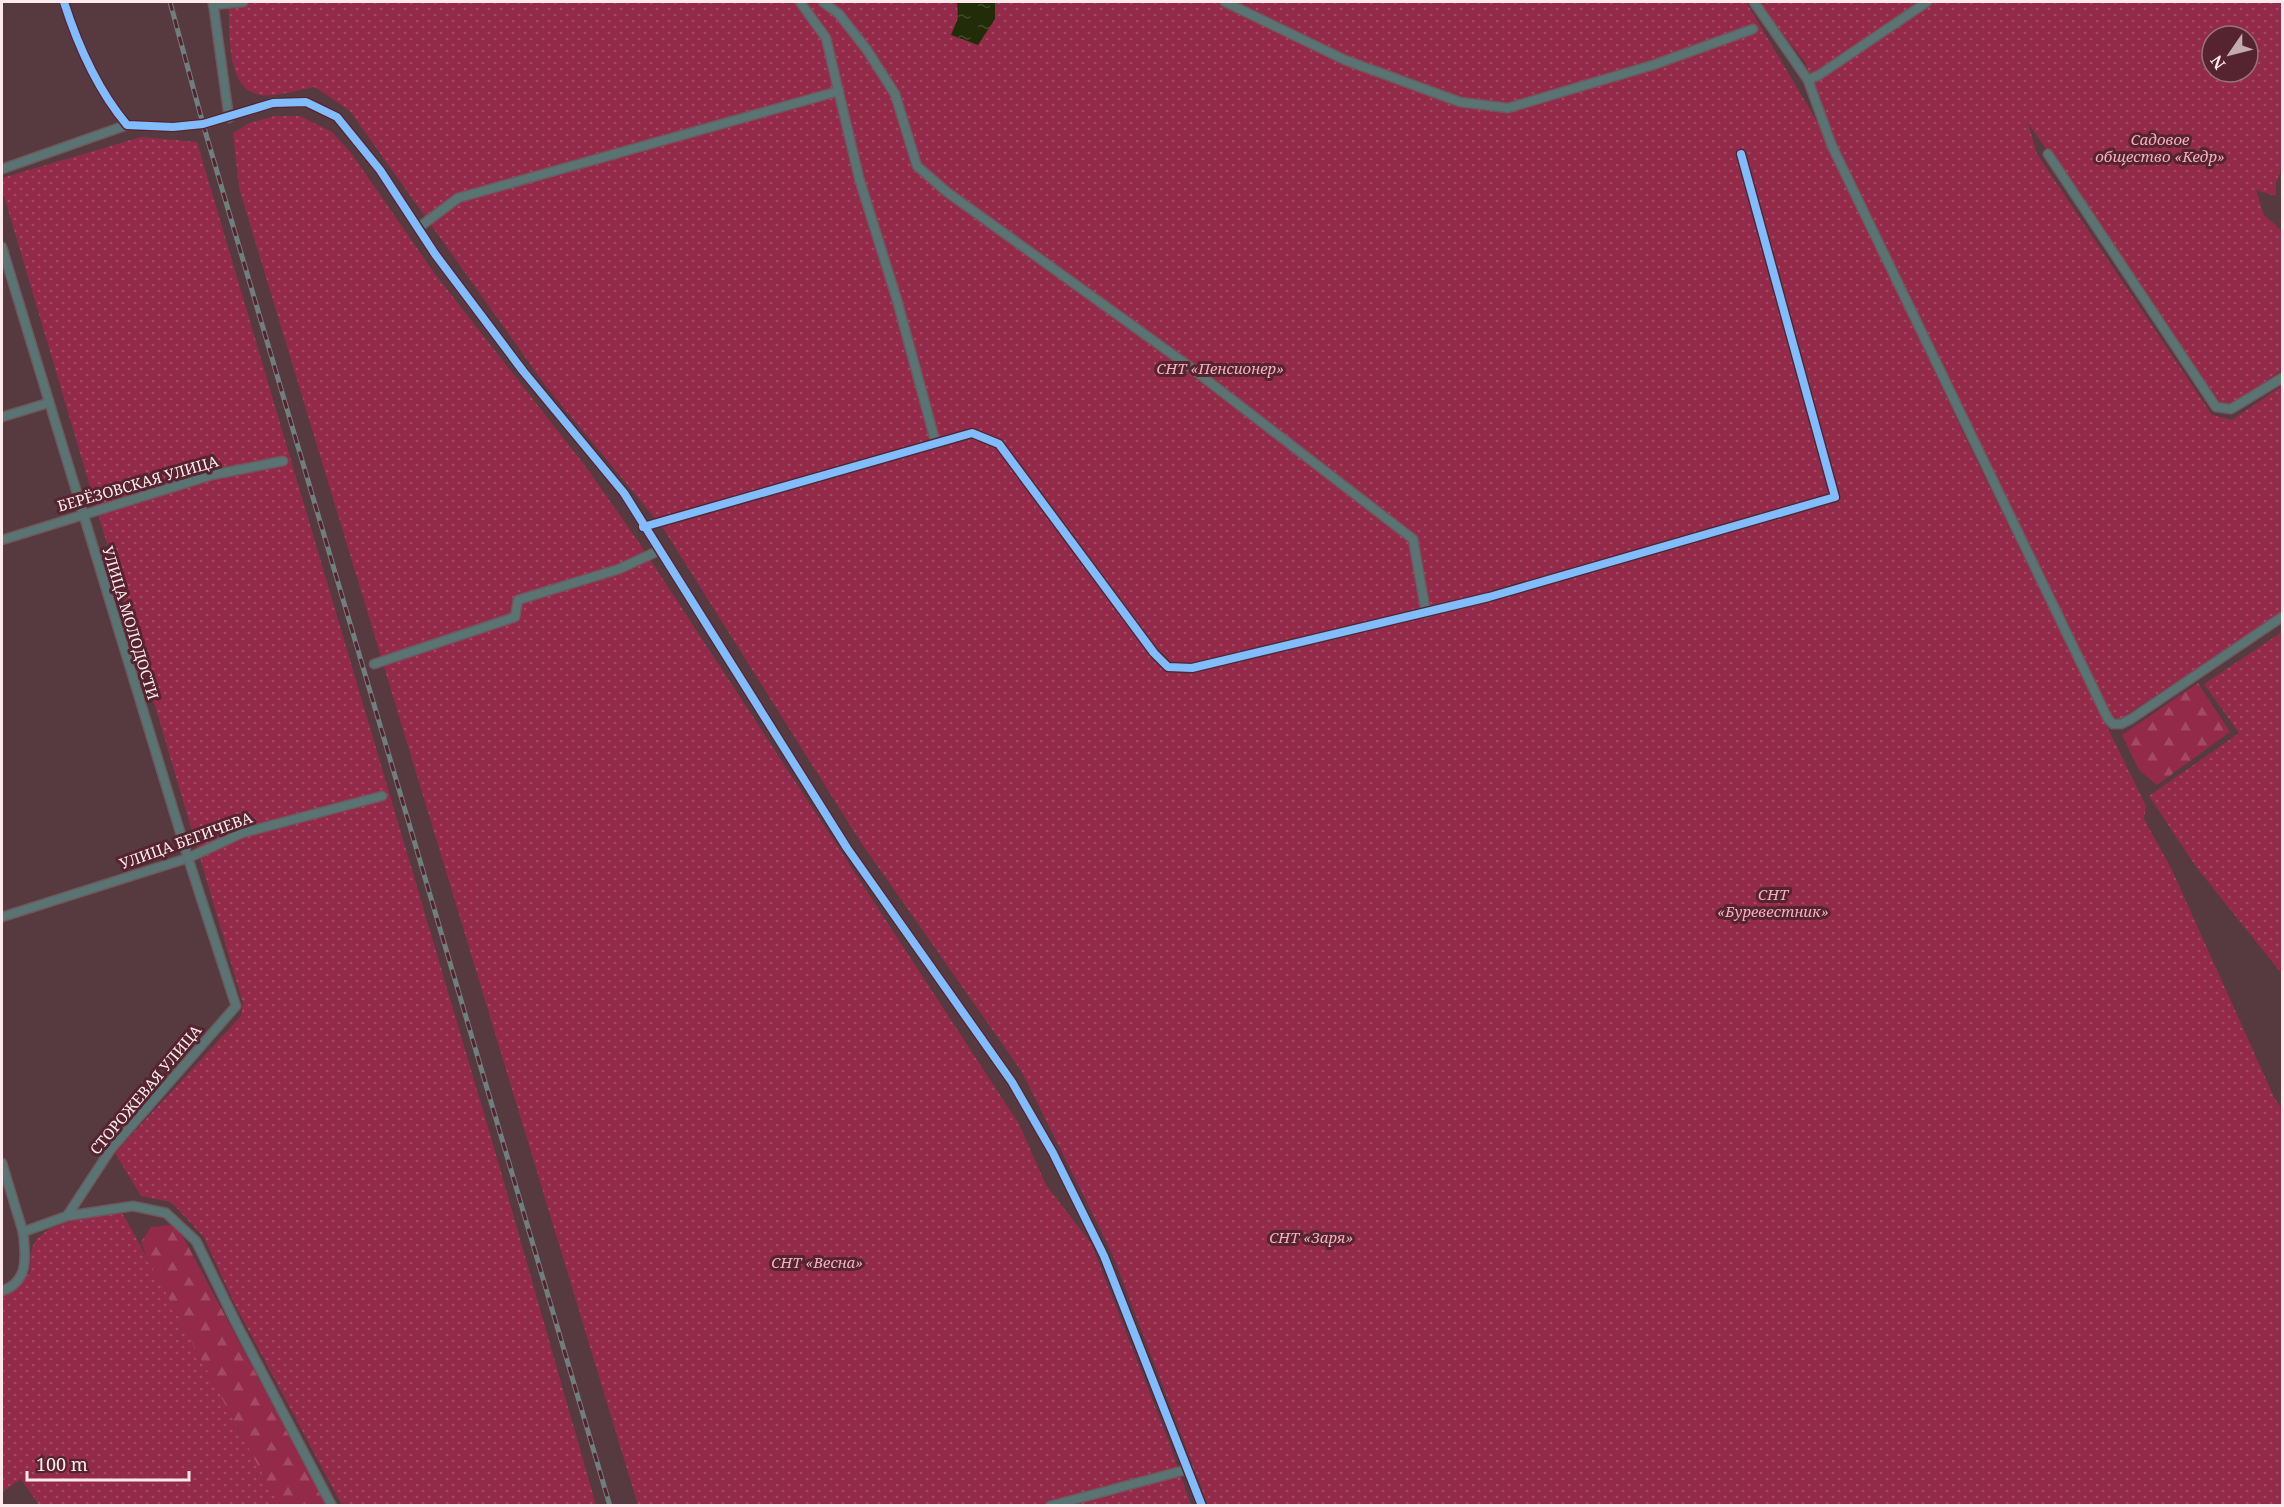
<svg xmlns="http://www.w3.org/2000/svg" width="2284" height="1507" viewBox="0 0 2284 1507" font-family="'Noto Serif',serif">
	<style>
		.forest { fill: url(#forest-firs) }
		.garden { fill: url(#garden-dots); fill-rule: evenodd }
		.water { fill: url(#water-ripples) }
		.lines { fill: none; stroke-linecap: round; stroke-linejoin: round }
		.minor-casing { stroke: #6e595d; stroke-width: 11 }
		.minor { stroke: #5a7473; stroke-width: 8 }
		.rail-casing { stroke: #707e7d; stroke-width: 5 }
		.rail { stroke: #562430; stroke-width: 3; stroke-dasharray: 9; stroke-linecap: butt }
		.cycleway-casing { stroke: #562430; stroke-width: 11 }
		.cycleway { stroke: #80bcff; stroke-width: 8 }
		.labels { text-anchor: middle; stroke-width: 6; stroke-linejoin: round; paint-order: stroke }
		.park-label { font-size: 15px; font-style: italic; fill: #f3b1bd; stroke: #562430 }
		.street-label { font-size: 15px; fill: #feeaed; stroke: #562430 }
	</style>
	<defs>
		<pattern id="forest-firs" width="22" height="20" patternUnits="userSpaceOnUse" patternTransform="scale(1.5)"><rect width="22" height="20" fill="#932a4a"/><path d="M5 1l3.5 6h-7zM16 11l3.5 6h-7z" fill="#a34964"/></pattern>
		<pattern id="garden-dots" width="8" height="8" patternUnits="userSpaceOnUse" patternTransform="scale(1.5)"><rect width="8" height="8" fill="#932a4a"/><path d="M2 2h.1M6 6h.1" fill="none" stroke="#a34964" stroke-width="1.8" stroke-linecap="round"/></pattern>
		<pattern id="water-ripples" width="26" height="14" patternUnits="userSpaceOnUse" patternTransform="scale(1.5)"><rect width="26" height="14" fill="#222c08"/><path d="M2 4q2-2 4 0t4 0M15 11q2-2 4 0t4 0" fill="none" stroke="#434b2c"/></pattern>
	</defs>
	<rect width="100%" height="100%" fill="#563a40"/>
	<g class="forest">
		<path d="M2198,683l32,49 -73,53 -18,-15 -17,-35z"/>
		<path d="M171,1225l11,10 144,270h-49l-125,-234 -11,-29 10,-15z"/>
	</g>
	<g class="garden">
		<path d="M228,2h1518l72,121 151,322 177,361 -2,13 28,51 102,227 8,12v396h-1074l-96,-252 -90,-181 -162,-231 -197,-313 -118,-143 -195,-274 -35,-24c-13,2 -43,11 -55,8 -36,-7 -29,-66 -32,-93z"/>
		<path d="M1757,2h525v166l-6,15v13l-20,-6 8,25 18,16v139l-51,35 -12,-4 -191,-278 9,31 175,261 20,5 50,-34v226l-162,107 -9,-3 -274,-572 -32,-82zM2212,36h36v36h-36z"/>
		<path d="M275,116h25l32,16 19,21 84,121 151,193 52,74 381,583 27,61 45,58 78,199 22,63h-553l-399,-1317 -6,-55 16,-10z"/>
		<path d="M141,137l56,5 298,1009 101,354h-254l-109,-204 -29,-64 -33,-35 -30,-6 -26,-43 126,-137 2,-13 -241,-814v-11z"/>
		<path d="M2282,632v342l-85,-106 -48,-72 90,-63 -35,-49z"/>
		<path d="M122,1213l10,17 147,275h-240l-18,-26 -19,13v-200l28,-19c1,-8 0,-17 2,-24 8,-29 64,-32 90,-36z"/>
	</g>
	<path class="water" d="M957,2h38v17l-17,26 -27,-10 7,-17z"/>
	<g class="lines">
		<defs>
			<g id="minor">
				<path d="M64,2c14,44 33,87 63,123l46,2 30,-3 70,-21 33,-1 31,15 43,53 55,84 88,117 101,122 223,355 165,234 41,71 51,103 98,250"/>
				<path d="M213,2l16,116"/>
				<path d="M800,2l26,36 33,140 38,122 39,144"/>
				<path d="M823,2l16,12 28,36 28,44 22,72 30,26 243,175 223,172 13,74"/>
				<path d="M1225,2l120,58 115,42 48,6 145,-43 100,-36"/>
				<path d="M1754,2l54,78 24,66 276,573 5,5h8l10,-5 151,-102"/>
				<path d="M213,5l30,-3"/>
				<path d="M1808,80l11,-5 108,-73"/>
				<path d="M2048,154l168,253 15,2 51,-31"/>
				<path d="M2,169l125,-44"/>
				<path d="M418,228l40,-30 381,-107"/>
				<path d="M2,247l186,611 48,148 -125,143 -44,67 -44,16c3,24 6,50 -21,59"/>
				<path d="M2,417l46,-14"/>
				<path d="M643,527l329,-94 27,11 155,209 14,14 24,1 297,-71 346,-100 -94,-343"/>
				<path d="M2,540l210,-65 71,-14"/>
				<path d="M374,664l141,-47 3,-17 101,-31 39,-18"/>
				<path d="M2,917l186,-59 54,-25 140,-37"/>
				<path d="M2,1163l21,69"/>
				<path d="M67,1216l66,-10 33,7 30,28 41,84 95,181"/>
				<path d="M1050,1506l139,-37"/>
			</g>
		</defs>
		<use href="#minor" class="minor-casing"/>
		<use href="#minor" class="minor"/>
		<defs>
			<path id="rail" d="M170,2l33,122 407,1382"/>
		</defs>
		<use href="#rail" class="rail-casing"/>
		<use href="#rail" class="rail"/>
		<defs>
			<g id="cycleway">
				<path d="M64,2c14,44 33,87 63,123l46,2 30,-3 70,-21 33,-1 31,15 43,53 55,84 88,117 101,122 223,355 165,234 41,71 51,103 98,250"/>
				<path d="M643,527l329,-94 27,11 155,209 14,14 24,1 297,-71 346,-100 -94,-343"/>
			</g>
		</defs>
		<use href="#cycleway" class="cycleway-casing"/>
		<use href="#cycleway" class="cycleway"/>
	</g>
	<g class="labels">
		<g class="park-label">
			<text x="2160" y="145">Садовое<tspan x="2160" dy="17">общество «Кедр»</tspan></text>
			<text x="1220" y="374">СНТ «Пенсионер»</text>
			<text x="1773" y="900">СНТ<tspan x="1773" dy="17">«Буревестник»</tspan></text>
			<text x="1311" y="1243">СНТ «Заря»</text>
			<text x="817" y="1268">СНТ «Весна»</text>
		</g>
		<g class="street-label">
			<text transform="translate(138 484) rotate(-16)" y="5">БЕРЁЗОВСКАЯ УЛИЦА</text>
			<text transform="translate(130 623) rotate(73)" y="5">УЛИЦА МОЛОДОСТИ</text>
			<text transform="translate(186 841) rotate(-20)" y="5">УЛИЦА БЕГИЧЕВА</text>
			<text transform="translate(146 1090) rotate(-50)" y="5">СТОРОЖЕВАЯ УЛИЦА</text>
		</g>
	</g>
	<rect width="2284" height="1507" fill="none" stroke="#feeaed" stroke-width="6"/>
	<g transform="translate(2230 54) rotate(235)"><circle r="28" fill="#562430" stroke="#99737c" stroke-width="1.5"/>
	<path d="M0-4.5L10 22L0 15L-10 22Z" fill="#c3acb0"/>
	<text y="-9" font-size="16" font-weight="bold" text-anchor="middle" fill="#feeaed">N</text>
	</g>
	<path d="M27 1471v9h162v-9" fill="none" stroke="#feeaed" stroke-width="3"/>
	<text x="36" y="1471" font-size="18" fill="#feeaed" stroke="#562430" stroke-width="4.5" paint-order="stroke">100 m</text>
</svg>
